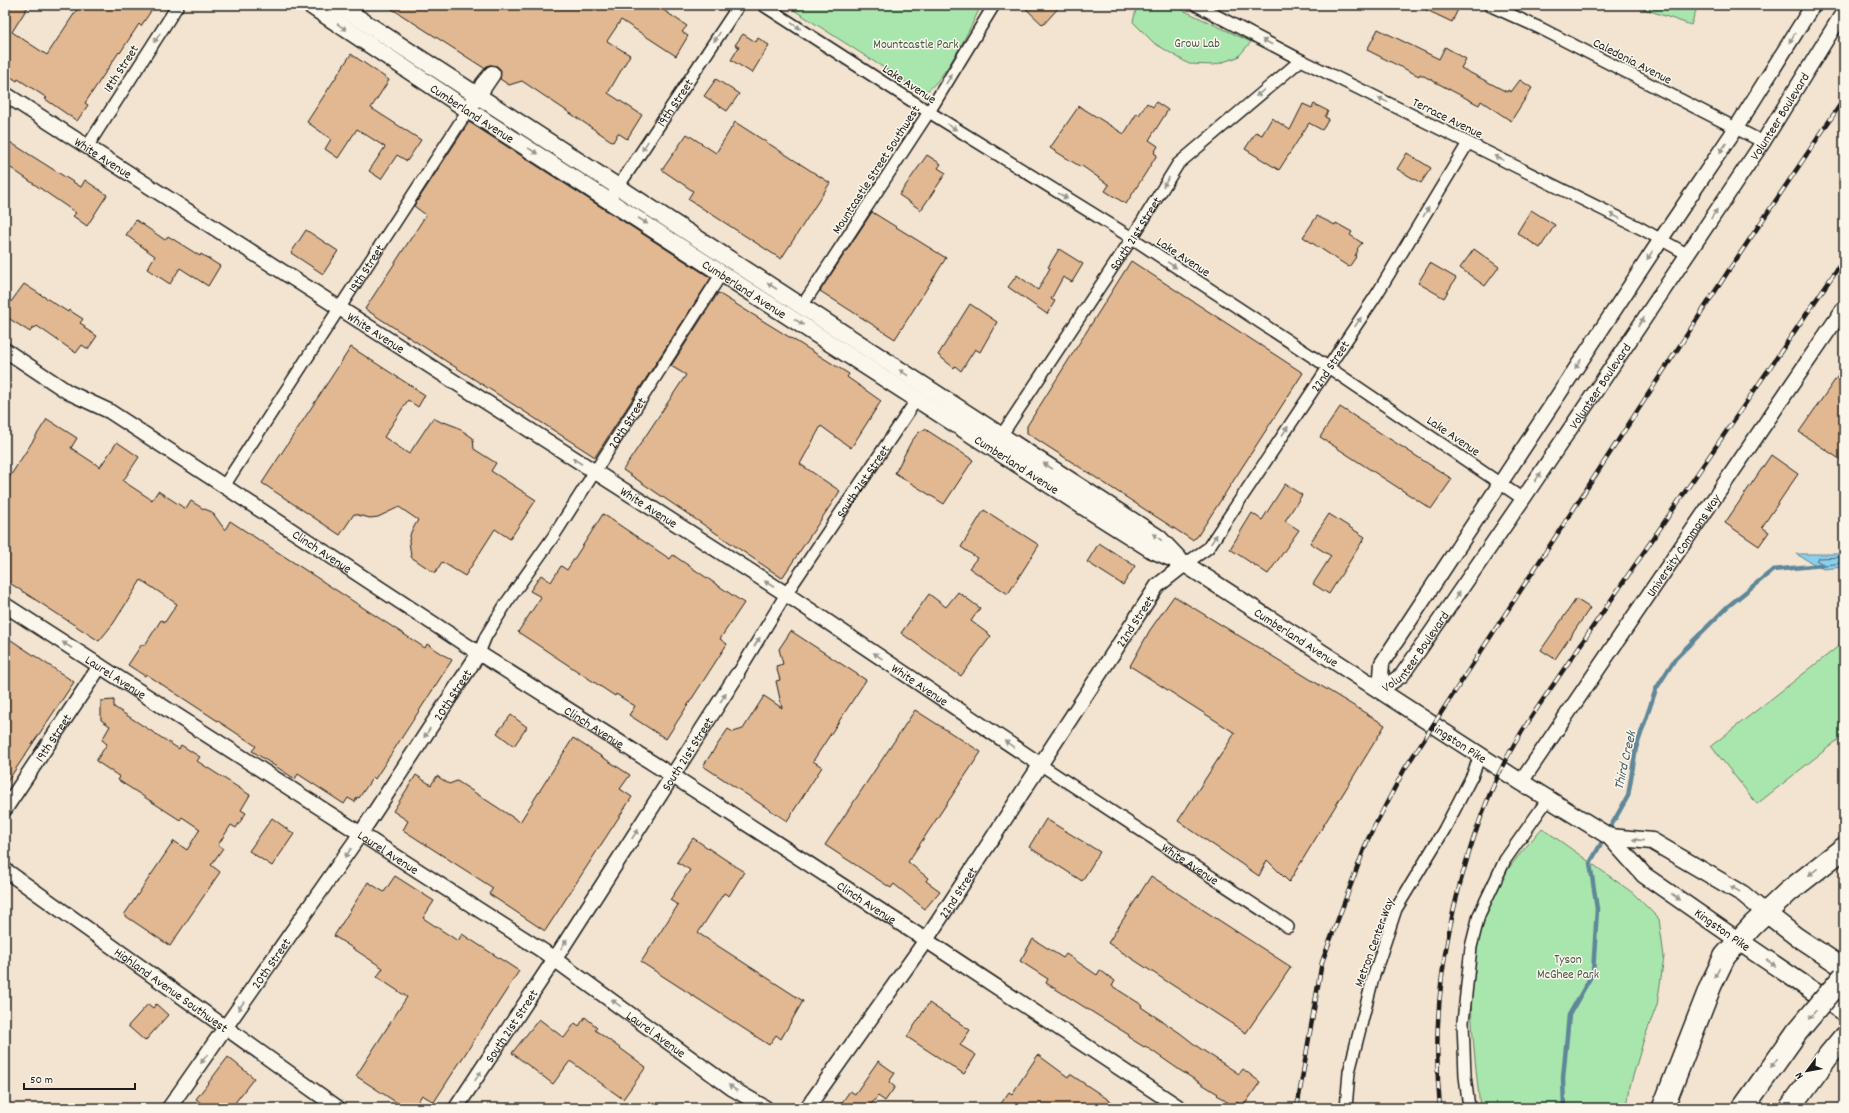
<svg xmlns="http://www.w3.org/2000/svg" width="1849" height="1113" viewBox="0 0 1849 1113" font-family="Dekko,sans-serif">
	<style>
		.green { fill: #a9e6ad; stroke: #628164 }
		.water { fill: #8bcfed; stroke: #5f8799 }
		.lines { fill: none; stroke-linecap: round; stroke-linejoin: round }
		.shore { stroke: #486470; stroke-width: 1 }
		.stream { stroke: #5f8799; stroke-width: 4.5 }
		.building { fill: #e1b891; stroke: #1c1c1c }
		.minor-casing { stroke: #1c1c1c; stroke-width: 14 }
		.tertiary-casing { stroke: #1c1c1c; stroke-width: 17 }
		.secondary-casing { stroke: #1c1c1c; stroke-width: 19 }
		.primary-casing { stroke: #1c1c1c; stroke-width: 21 }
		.motorway-casing { stroke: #1c1c1c; stroke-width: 24 }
		.minor { stroke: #fbf7ec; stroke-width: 11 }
		.tertiary { stroke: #fbf7ec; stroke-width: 14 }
		.secondary { stroke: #fbf7ec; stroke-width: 16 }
		.primary { stroke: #fbf7ec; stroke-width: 18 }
		.motorway { stroke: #fbf7ec; stroke-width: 21 }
		.rail-casing { stroke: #1c1c1c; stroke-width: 4.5 }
		.rail { stroke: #fbf7ec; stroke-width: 3; stroke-dasharray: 9; stroke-linecap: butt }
		.motorway-bridge-casing { stroke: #1c1c1c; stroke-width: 24; stroke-linecap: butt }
		.motorway-bridge { stroke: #fbf7ec; stroke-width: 21 }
		.oneway { fill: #97948e }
		.labels { text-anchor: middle; stroke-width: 3; stroke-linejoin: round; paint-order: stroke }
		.park-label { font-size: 13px; fill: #465948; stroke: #fbf7ec }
		.street-label { font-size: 13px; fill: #1c1c1c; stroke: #fbf7ec }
		.water-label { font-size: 14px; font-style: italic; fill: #435b65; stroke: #fbf7ec }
	</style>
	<rect width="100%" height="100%" fill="#f3e4d1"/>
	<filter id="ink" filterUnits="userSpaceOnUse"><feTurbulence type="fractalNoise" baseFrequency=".025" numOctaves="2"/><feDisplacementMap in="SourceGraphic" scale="8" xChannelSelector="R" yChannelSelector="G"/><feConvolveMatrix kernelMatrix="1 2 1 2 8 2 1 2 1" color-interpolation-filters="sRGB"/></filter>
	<g filter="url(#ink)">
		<g class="green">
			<path d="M786,5h195c-8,19 -39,81 -58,88z"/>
			<path d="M1137,5h35l79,37 -13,15 -24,8 -25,-1 -35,-21 -21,-21z"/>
			<path d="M1633,5h65l-7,20z"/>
			<path d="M1844,642v93l-87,69 -46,-58z"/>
			<path d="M1542,828l91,65 26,26 5,38 -7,48 -13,34 -14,47 -3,22h-147c-6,-65 -19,-138 6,-201 12,-30 36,-55 56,-79z"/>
		</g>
		<path class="water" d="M1796,554h48v13l-21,2z"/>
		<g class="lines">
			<path class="shore" d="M1844,557l-26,1 -2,2 8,5 20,-2"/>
			<path class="stream" d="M1564,1108l-1,-30 6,-63 24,-42 4,-64 -7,-46 38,-67 8,-48 20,-59 19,-30 52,-52 46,-37 49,-5"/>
		</g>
		<g class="building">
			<path d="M5,5h24l-17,27 35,23 33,-50h75l-14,21 -2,-2 -19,29 -1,-1 -34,51 3,2 -11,16 -32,-22 2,-1 -29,-19 -1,2 -12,-8z"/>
			<path d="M386,5h270l31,21 -5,6 6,4 -12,20 -55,-36 -14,21 23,14 -22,38 34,22 -15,24 -9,-6 -5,9 -91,-61 -13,4 -9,-6 1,-9 -4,-4 -8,-1 -5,3z"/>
			<path d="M1022,5h39l-18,20z"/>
			<path d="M1416,5h44l-8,17z"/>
			<path d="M1378,29l61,30 6,-12 21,12 -5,9 46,24 1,-2 3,2 9,-12 12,8 -21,33 -30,-20 -2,4 -59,-31 -1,2 -52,-26z"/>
			<path d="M743,34l13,8 2,-4 11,7 -17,28 -21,-13 8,-13 -4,-2z"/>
			<path d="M351,54l38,26 -18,28 50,32 -14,21 -10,-6 -16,24 -12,-8 16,-24 -28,-18 -19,29 -13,-9 6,-10 -24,-17z"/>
			<path d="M716,79l23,15 -12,17 -23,-15z"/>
			<path d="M1156,102l12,8 -19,30 9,6 -4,7 3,2 -31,49 -21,-13 4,-6 -27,-19 -1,1 -31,-19 29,-42 45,28 13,-21 2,2 8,-12 6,4z"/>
			<path d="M1303,104l9,4 2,-4 14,7 -3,6 4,2 -7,11 -13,-7 -30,47 -34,-21 11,-17 6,3 10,-17 18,12z"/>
			<path d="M469,122l242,156 -116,179 -230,-148 61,-94 -12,-9z"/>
			<path d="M735,122l95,61 -49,76 -93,-60 5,-8 -31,-21 25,-36 29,19z"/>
			<path d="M5,139l76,48 4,-7 22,15 -20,31 -14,-10 3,-3 -71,-49z"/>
			<path d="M1407,153l24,15 -10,15 -24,-14z"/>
			<path d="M927,155l14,9 -3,4 8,5 -25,37 -22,-15z"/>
			<path d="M1531,210l24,15 -15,23 -23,-15z"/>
			<path d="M872,212l74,46 -51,81 -75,-48z"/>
			<path d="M1317,216l18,9 1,-2 16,9 -2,3 12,8 -5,6 1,1 -3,6 1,1 -7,10 -46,-30z"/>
			<path d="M136,220l29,20 3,-4 32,20 1,-2 19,12 -12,20 -28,-18 -10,16 -23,-15 8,-13 -29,-21z"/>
			<path d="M306,230l32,21 -15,23 -32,-21z"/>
			<path d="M1059,249l24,15 -11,18 -9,-5 -12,22 4,2 -8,13 -39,-27 9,-12 21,15 12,-22 -2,-1z"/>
			<path d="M1474,249l25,18 -14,19 -25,-18z"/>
			<path d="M1131,261l172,112 -106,164 -5,3 -165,-107v-7z"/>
			<path d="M1430,263l26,15 -12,20 -26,-15z"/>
			<path d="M24,284l44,28 1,-2 14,9 -3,4 5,3 -1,2 13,8 -9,13 -6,-4 -6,8 -39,-27 -2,2 -2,-1 -3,5 -25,-16v-6z"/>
			<path d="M718,293l131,81 -2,3 34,24 -30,47 -30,-22 -21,38 40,27 -58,87 -159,-108 63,-95 -15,-9z"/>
			<path d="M970,304l27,18 -17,30 -5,-3 -14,22 -6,-5 -1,2 -16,-13z"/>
			<path d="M351,347l74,48 -7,12 -10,-7 -24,37 25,17 24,-36 10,5 1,-1 13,5 16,11 1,11 22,14 -5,8 45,29 -26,39 -15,-10 -30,47 -23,-14 -7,11 -24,-16 -2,-17 2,-8 7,-12 -19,-13 -21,10 -8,1 -16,-4 -14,21 -78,-52z"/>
			<path d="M1844,367v95l-45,-30z"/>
			<path d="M1340,407l112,72 -21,30 -111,-72z"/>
			<path d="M47,419l30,19 -6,10 29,19 17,-25 22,15 -16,24 29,19 6,-9 28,18 5,-8 11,7 10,4 13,18 5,-9 195,127 2,-4 25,16 -77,119 -2,-2 -14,21 -2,-1 -2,5 -7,-4 -4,6 -46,-30 -3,5 -43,-28 4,-5 -110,-72 -1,2 -17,-11 14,-21 3,1 16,-25 4,2 12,-18 -36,-24 -28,44 -14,17 -94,-61v-96z"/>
			<path d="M925,429l48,31 -29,44 -49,-31 16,-31 7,-9z"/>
			<path d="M1771,455l27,19 -36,53 7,5 -10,14 -34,-23z"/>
			<path d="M1285,484l17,11 -17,26 14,9 -31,44 -38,-25 22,-36 10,7z"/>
			<path d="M984,510l55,35 -31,49 -39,-26 8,-10 -16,-11z"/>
			<path d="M603,514l67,45 3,-4 71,48 -24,36 7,5 -61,95 -37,-24 6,-9 -19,-12 -1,2 -97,-64 23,-35 -11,-6 11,-16 10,7 10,-16 6,4z"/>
			<path d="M1329,514l36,23 -36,57 -16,-10 18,-28 -21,-13z"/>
			<path d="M1099,543l36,23 -12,19 -36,-23z"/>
			<path d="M958,592l22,16 -9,13 20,15 -30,40 -60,-43 28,-39 17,13z"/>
			<path d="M1174,596l211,129 -96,157 -22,-22 -8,16 -81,-55 57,-88 -105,-67 20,-36z"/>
			<path d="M1576,599l14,9 -35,51 -14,-9z"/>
			<path d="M791,631l75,49 -53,81 9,6 -35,54 -84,-55 25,-37 5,3 10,-3 21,-33 18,12 -6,-27 4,-1 -4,-14 7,-2 -4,-15z"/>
			<path d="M5,636l69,46 -69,103z"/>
			<path d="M114,700v7l65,42 2,-4 19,12 -3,4 53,34 -9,15 5,3 -10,15 -5,-3 -13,20 5,3 -12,17 9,7 -50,74 -46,-31 50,-74 13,9 13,-21 -18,-12 -2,3 -62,-40 2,-3 -24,-16 11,-17 -5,-4 8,-14 -9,-6v-19z"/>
			<path d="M915,710l66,42 -73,110 20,16 -2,3 14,10 -15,18 -31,-25 -3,4 -66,-43z"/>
			<path d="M511,715l16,12 -13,19 -17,-13z"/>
			<path d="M573,738l57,37 -10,14 12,8 -87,134 -56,-37 4,-6 -90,-58 5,-9 -15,-10 23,-36 15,10 6,-9 12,8 8,-3 63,41z"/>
			<path d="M272,818l22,16 -22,32 -23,-15z"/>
			<path d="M1046,819l54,33 -18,29 -53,-34z"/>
			<path d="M693,838l51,34 -15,24 -5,-3 -26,40 105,68 -22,38 -5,-4 -7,10 -128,-83 37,-57 -8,-5 20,-30 -13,-8z"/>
			<path d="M395,876l39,25 -11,17 35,23 4,-7 57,37 -85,131 -12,-7 -8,13h-9l-49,-32 51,-79 -30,-20 6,-9 -49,-32 34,-54 16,10z"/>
			<path d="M1151,876l140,91 -45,66 -138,-90z"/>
			<path d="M1033,939l30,19 3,-4 31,21 3,-5 15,11 -3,5 30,19 -1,2 39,26 18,14 41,27 4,-5 17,13 -17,25 -7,-5 -3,4 -16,-11 1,-1 -37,-23 -36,-25 -1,1 -16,-10 1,-2 -83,-52 2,-4 -28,-18z"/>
			<path d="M929,1003l41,27 -10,15 16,10 -12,19 -57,-37z"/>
			<path d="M148,1004l5,4 3,-4 12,11 -23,26 -17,-15z"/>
			<path d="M585,1017l12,10 -2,3 51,37 -23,32 -53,-38 -17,23 -41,-31 27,-34 25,19 11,-15 4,3z"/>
			<path d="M1038,1055l30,22 2,-3 51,34h-123l11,-16 3,2z"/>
			<path d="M228,1057l26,21 -23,30h-24l-11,-9z"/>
			<path d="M878,1061l17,12 -6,9 6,5 -10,14 -7,-5 -10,12h-30l12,-17 5,3z"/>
		</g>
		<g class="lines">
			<defs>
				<g id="minor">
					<path d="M763,5l166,107 203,126 196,129 195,132"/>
					<path d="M1196,5l105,55 341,169 45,25"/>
					<path d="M1489,5l53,24 221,113"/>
					<path d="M87,147l91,-142"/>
					<path id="s1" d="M614,193l125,-188"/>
					<path d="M802,306l127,-194 65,-107"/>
					<path id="s2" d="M1001,436l131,-198 46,-74 123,-104"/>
					<path id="s3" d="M224,486l244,-376"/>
					<path id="s4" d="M1185,564l23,-16 169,-254 91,-151"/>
					<path id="s5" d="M479,653l7,-17 21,-34 46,-65 169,-264"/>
					<path id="s6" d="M737,675l49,-81 131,-195"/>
					<path id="s7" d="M1041,765l247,162"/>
					<path d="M1346,1108l3,-36 24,-94 23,-69 48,-79 29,-56 7,-19"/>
					<path d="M1469,1108l-4,-32 -2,-54 8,-75 8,-32 26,-55 43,-61"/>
				</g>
				<g id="tertiary">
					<path id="s8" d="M5,94l781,500 255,171"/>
					<path id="s9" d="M5,350l63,42 41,19 115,75 242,159 207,131 239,155 268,177"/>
					<path id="s10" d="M5,605l538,346 190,138 33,19"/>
					<path id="s11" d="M1380,690l22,-15 121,-176 240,-357 81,-131"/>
					<path d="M1380,690l2,-27 279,-424 75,-111 77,-123"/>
					<path id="s12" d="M1521,782l323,-474"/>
					<path id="s13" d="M5,809l95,-143"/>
					<path id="s14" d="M5,870l333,238"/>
					<path id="s15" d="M169,1108l192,-275 118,-180"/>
					<path id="s16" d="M456,1108l106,-160 175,-273"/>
					<path id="s17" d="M807,1108l119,-168 231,-354 28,-22"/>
				</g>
				<g id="secondary">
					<path id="s18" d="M310,5l158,105 616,397 68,43 33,14 336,218 89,55 34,38 95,66"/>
					<path d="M338,5l821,533 20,21"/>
					<path d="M471,105l21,-31 -9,11"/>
					<path d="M1610,837l42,4 91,53 23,19"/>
				</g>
				<g id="primary">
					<path d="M1766,913l31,24 47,31"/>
					<path d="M1739,941l105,71"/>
				</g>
				<g id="motorway">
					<path d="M1663,1108l48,-123 14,-29 27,-30 36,-34 56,-44"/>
					<path d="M1743,1108l54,-76"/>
					<path d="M1790,1108l39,-53 15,-18"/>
				</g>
			</defs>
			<use href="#minor" class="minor-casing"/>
			<use href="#tertiary" class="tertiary-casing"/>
			<use href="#secondary" class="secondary-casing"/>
			<use href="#primary" class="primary-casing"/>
			<use href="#motorway" class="motorway-casing"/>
			<use href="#minor" class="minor"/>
			<use href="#tertiary" class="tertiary"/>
			<use href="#secondary" class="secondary"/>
			<use href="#primary" class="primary"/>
			<use href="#motorway" class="motorway"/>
			<defs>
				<g id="rail">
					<path d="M1297,1108l25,-146 46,-123 36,-69 44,-68 281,-432 115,-171"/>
					<path d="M1440,1108c-9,-92 5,-184 34,-271 10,-30 22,-60 37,-87 8,-15 18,-29 27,-43l306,-448"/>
				</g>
			</defs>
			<use href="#rail" class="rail-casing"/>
			<use href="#rail" class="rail"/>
			<defs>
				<path id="motorway-bridge" d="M1797,1032l47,-56"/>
			</defs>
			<use href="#motorway-bridge" class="motorway-bridge-casing"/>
			<use href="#motorway-bridge" class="motorway-bridge"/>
		</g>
		<defs><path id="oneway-solid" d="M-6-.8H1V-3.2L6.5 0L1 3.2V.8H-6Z"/></defs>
		<g class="oneway">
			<use href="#oneway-solid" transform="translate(796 26) rotate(33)"/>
			<use href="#oneway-solid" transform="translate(342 27) rotate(34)"/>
			<use href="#oneway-solid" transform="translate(717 37) rotate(124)"/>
			<use href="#oneway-solid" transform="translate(157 38) rotate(123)"/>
			<use href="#oneway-solid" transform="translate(1792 38) rotate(122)"/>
			<use href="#oneway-solid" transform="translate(1267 42) rotate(-152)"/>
			<use href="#oneway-solid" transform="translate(949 79) rotate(-58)"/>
			<use href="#oneway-solid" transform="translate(1260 93) rotate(141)"/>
			<use href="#oneway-solid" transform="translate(1383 100) rotate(-154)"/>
			<use href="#oneway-solid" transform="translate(952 127) rotate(32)"/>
			<use href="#oneway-solid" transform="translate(645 146) rotate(123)"/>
			<use href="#oneway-solid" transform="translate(1723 148) rotate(124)"/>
			<use href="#oneway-solid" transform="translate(533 151) rotate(32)"/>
			<use href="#oneway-solid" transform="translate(1499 158) rotate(-154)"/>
			<use href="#oneway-solid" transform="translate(1166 182) rotate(122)"/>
			<use href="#oneway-solid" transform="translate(1063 196) rotate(32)"/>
			<use href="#oneway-solid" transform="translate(1426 212) rotate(-59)"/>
			<use href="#oneway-solid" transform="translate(1714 214) rotate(-56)"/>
			<use href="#oneway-solid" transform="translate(1615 216) rotate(-153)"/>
			<use href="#oneway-solid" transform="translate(643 221) rotate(33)"/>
			<use href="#oneway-solid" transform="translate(1650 255) rotate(123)"/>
			<use href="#oneway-solid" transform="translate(1172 265) rotate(33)"/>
			<use href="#oneway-solid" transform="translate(772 286) rotate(-147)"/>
			<use href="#oneway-solid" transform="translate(799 322) rotate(33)"/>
			<use href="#oneway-solid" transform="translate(1358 322) rotate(-56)"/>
			<use href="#oneway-solid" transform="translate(1641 322) rotate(-56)"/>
			<use href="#oneway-solid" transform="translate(1578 364) rotate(123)"/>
			<use href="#oneway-solid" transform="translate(904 373) rotate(-146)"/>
			<use href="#oneway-solid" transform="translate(1285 431) rotate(-56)"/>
			<use href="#oneway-solid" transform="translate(577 461) rotate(-147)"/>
			<use href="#oneway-solid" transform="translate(1048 466) rotate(-147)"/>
			<use href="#oneway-solid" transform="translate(1538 477) rotate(-56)"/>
			<use href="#oneway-solid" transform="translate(1157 537) rotate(-143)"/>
			<use href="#oneway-solid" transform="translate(1214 539) rotate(-57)"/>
			<use href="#oneway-solid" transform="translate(769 584) rotate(-147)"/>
			<use href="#oneway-solid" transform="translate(1457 596) rotate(-55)"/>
			<use href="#oneway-solid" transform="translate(757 642) rotate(-58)"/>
			<use href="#oneway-solid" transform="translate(67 645) rotate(-147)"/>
			<use href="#oneway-solid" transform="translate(878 656) rotate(-146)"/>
			<use href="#oneway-solid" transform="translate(723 698) rotate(-57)"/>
			<use href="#oneway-solid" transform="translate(427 733) rotate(123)"/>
			<use href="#oneway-solid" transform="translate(1009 744) rotate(-146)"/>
			<use href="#oneway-solid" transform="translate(635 834) rotate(-57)"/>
			<use href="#oneway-solid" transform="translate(1638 840) rotate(-174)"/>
			<use href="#oneway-solid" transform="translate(348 853) rotate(125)"/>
			<use href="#oneway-solid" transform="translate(1813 872) rotate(142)"/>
			<use href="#oneway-solid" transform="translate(1735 889) rotate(-150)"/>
			<use href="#oneway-solid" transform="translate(1676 897) rotate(35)"/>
			<use href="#oneway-solid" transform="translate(564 944) rotate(-57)"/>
			<use href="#oneway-solid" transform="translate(1771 963) rotate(34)"/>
			<use href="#oneway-solid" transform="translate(1717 973) rotate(117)"/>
			<use href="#oneway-solid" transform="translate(616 1003) rotate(-144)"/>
			<use href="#oneway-solid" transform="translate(241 1006) rotate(125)"/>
			<use href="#oneway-solid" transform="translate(1812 1015) rotate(130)"/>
			<use href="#oneway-solid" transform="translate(204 1059) rotate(126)"/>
			<use href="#oneway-solid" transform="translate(1774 1063) rotate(126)"/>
			<use href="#oneway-solid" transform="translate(478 1076) rotate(-56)"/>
			<use href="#oneway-solid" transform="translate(733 1088) rotate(-146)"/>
		</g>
	</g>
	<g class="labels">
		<g class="park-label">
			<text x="1197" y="47">Grow Lab</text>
			<text x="916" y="48">Mountcastle Park</text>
			<text x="1568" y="963">Tyson<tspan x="1568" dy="15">McGhee Park</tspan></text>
		</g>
		<g class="street-label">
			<text transform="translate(1633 60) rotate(27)" y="5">Caledonia Avenue</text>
			<text transform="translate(120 68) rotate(-57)" y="5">18th Street</text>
			<text transform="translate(910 83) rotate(33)" y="5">Lake Avenue</text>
			<text dy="5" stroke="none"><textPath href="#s1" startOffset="109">19th Street</textPath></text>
			<text dy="5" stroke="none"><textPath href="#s18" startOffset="195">Cumberland Avenue</textPath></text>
			<text dy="5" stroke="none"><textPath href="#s11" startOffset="701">Volunteer Boulevard</textPath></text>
			<text transform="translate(1448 117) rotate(26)" y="5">Terrace Avenue</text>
			<text dy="5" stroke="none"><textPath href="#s8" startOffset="117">White Avenue</textPath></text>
			<text transform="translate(875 169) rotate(-57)" y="5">Mountcastle Street Southwest</text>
			<text dy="5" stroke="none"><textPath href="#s2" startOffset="243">South 21st Street</textPath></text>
			<text transform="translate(1184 256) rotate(33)" y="5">Lake Avenue</text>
			<text dy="5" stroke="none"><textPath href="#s3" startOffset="260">19th Street</textPath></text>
			<text dy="5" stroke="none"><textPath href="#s18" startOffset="519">Cumberland Avenue</textPath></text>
			<text dy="5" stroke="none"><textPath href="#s8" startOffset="441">White Avenue</textPath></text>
			<text dy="5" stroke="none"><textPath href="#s4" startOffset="247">22nd Street</textPath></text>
			<text dy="5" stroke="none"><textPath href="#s11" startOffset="377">Volunteer Boulevard</textPath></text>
			<text dy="5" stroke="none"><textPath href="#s5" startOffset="274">20th Street</textPath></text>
			<text transform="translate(1454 435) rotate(34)" y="5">Lake Avenue</text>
			<text dy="5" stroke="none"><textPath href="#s18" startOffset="843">Cumberland Avenue</textPath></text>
			<text dy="5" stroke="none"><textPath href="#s6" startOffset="231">South 21st Street</textPath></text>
			<text dy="5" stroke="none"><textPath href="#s8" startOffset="765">White Avenue</textPath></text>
			<text dy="5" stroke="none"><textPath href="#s12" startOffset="287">University Commons Way</textPath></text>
			<text dy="5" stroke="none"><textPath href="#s9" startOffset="376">Clinch Avenue</textPath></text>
			<text dy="5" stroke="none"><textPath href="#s17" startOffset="587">22nd Street</textPath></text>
			<text dy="5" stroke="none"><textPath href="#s18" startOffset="1172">Cumberland Avenue</textPath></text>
			<text dy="5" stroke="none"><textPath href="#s11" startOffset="53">Volunteer Boulevard</textPath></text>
			<text dy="5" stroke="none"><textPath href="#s10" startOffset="132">Laurel Avenue</textPath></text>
			<text dy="5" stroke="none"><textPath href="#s8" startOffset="1089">White Avenue</textPath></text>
			<text dy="5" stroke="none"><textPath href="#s15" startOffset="501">20th Street</textPath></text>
			<text dy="5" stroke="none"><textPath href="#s9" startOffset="700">Clinch Avenue</textPath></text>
			<text dy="5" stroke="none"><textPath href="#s13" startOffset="86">19th Street</textPath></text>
			<text dy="5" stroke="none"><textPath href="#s18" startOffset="1365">Kingston Pike</textPath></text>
			<text dy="5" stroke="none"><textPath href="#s16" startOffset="423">South 21st Street</textPath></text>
			<text dy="5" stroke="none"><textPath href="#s10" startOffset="456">Laurel Avenue</textPath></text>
			<text dy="5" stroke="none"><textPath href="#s7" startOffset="179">White Avenue</textPath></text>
			<text dy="5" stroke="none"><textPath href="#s17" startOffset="263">22nd Street</textPath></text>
			<text dy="5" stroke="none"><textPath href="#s9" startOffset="1024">Clinch Avenue</textPath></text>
			<text transform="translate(1723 929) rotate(35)" y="5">Kingston Pike</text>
			<text transform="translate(1373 942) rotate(-70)" y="5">Metron Center Way</text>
			<text dy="5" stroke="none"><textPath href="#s15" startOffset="177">20th Street</textPath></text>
			<text dy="5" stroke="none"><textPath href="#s14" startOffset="205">Highland Avenue Southwest</textPath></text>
			<text dy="5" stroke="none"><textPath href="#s16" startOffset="99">South 21st Street</textPath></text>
			<text dy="5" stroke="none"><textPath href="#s10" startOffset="780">Laurel Avenue</textPath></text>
		</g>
		<g class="water-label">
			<text transform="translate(1624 760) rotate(-77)" y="5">Third Creek</text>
		</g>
	</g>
	<rect width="1849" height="1113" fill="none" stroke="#fbf7ec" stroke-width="20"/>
	<rect x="10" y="10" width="1829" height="1093" fill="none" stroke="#1c1c1c" stroke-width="1.5" filter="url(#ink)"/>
	<g transform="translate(1807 1071) rotate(238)" stroke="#fbf7ec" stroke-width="3" paint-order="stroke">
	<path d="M0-3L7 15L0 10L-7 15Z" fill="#1c1c1c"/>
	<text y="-6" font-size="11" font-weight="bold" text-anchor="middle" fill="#1c1c1c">N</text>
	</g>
	<path d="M24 1083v6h111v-6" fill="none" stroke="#1c1c1c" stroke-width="2"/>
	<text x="30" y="1083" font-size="12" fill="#1c1c1c" stroke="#fbf7ec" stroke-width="3" paint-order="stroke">50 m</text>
</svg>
